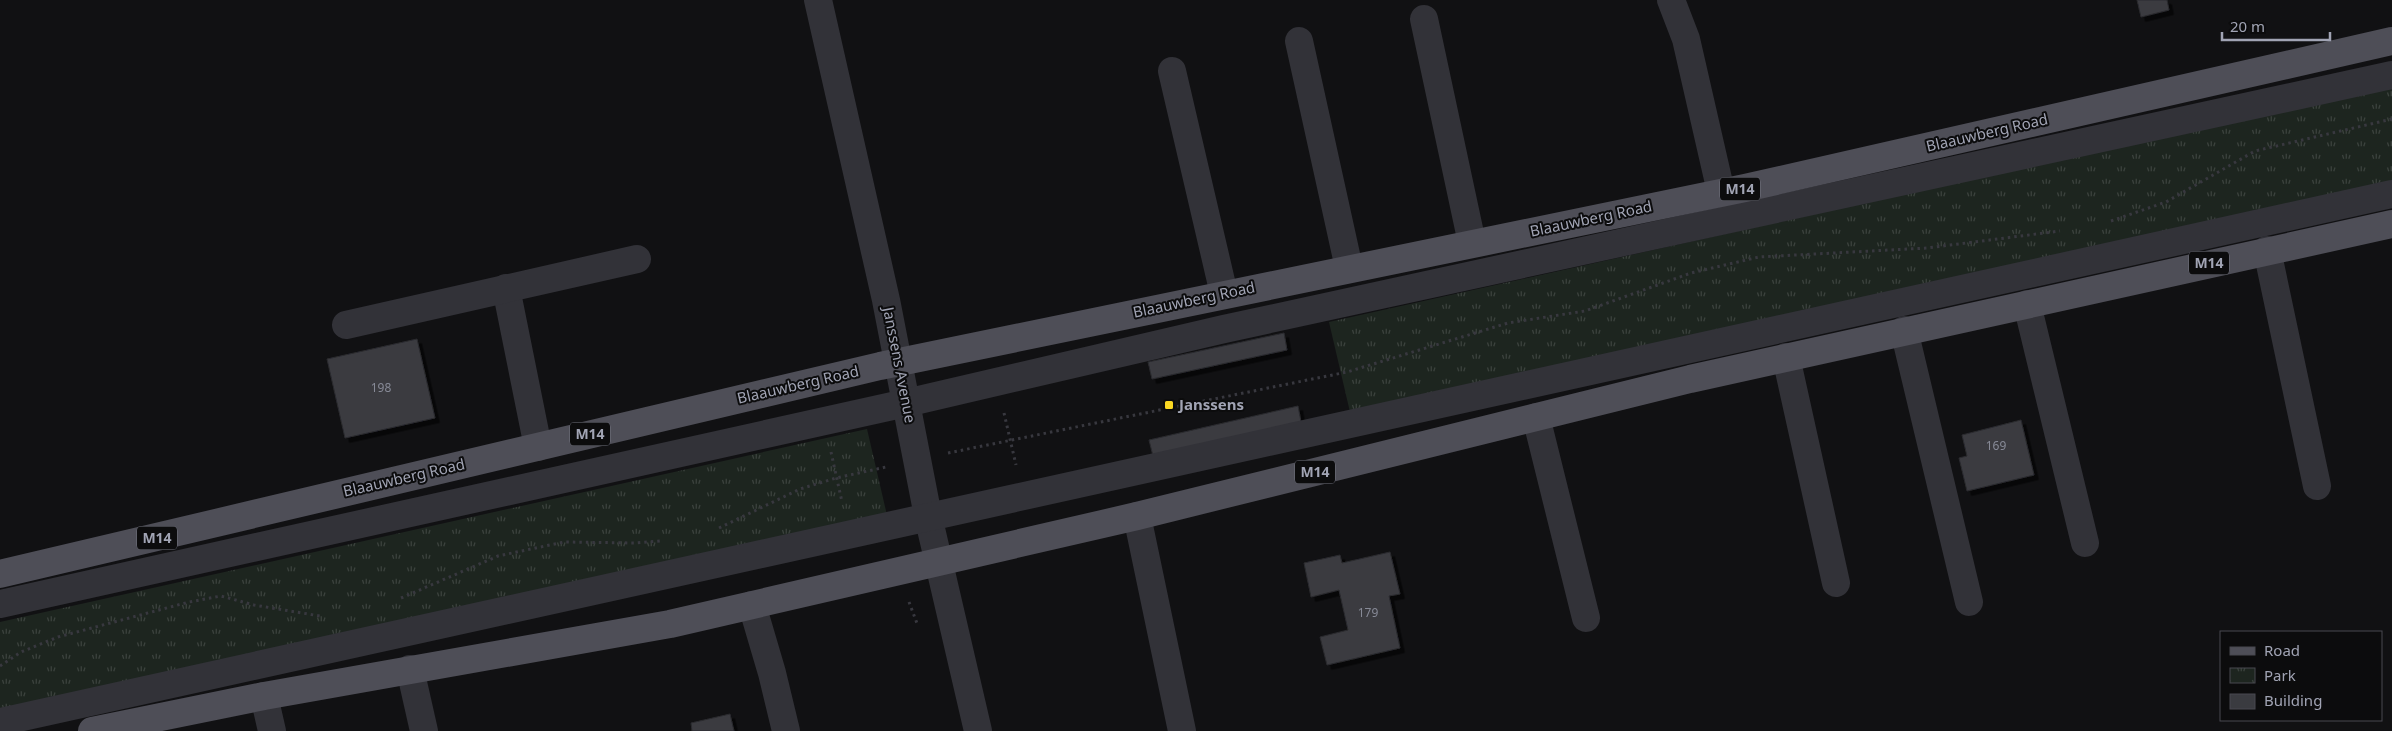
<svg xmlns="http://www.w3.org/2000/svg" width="2392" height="731" viewBox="0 0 2392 731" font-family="'Noto Sans',sans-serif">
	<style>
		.park { fill: url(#park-tufts) }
		.building { fill: #3a3b40; stroke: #2b2b2f; filter: url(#shadow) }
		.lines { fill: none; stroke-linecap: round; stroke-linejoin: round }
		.path { stroke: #38383f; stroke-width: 3; stroke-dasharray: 2.5 4; stroke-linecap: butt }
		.minor { stroke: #323238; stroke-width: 28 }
		.major { stroke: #4e4e57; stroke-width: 28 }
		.poi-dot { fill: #fad722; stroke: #0c0c0d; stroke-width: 2 }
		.labels { text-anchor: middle; stroke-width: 4; stroke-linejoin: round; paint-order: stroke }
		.number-label { font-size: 12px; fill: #878a97 }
		.shield { fill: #0c0c0d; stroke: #747682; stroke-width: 1 }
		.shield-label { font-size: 14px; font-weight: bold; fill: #a1a4b4 }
		.street-label { font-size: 15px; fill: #a1a4b4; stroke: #0c0c0d }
		.poi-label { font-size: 15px; font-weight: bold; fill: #a1a4b4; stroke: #0c0c0d; text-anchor: start }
	</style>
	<defs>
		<pattern id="park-tufts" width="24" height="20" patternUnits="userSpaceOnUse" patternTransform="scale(1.25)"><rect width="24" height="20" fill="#1d251f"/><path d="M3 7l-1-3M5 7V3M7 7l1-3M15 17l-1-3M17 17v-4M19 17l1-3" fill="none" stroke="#3b423d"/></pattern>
		<filter id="shadow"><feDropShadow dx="4.5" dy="4.5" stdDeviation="0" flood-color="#0009"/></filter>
	</defs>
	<rect width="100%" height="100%" fill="#111113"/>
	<g class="park">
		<path d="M2392,86v97l-1042,229 -21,-90z"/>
		<path d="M867,429l22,95 -889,194v-96z"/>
	</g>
	<g class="building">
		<path d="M2137,0h30l2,10 -28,7z"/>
		<path d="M1284,333l3,17 -135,29 -4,-17z"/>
		<path d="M417,339l18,79 -90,20 -18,-79z"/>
		<path d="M1298,406l3,16 -148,34 -4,-16z"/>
		<path d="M2021,420l13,55 -67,16 -8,-33 8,-2 -5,-21z"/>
		<path d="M1390,552l10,42 -11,2 11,52 -73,17 -7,-28 28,-7 -9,-40 -28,7 -7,-34 36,-8 2,8z"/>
		<path d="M730,714l4,17h-42l-1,-8z"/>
	</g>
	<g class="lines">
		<g class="path">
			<path d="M2111,221l55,-19 89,-51 137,-32"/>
			<path d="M1004,413l12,52"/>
			<path d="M831,452l11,50"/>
			<path d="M948,453l399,-81 161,-49 77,-12 106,-38 68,-16 168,-9 133,-17"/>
			<path d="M719,528l81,-39 36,-11 50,-11"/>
			<path d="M401,598l97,-42 66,-14 71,1 25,-2"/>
			<path d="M909,602l9,24"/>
			<path d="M0,666l21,-14 37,-15 131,-35 32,-6 33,9 66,11"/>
		</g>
		<g class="minor">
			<path d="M818,0l68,300 42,216 50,215"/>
			<path d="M1671,0l15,39 35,153"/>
			<path d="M1424,19l48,224"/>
			<path d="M1299,41l50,227"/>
			<path d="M1172,71l52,223"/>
			<path d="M2267,250l50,236"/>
			<path d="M506,288l32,159"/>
			<path d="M2027,304l58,239"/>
			<path d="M346,325l291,-66"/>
			<path d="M1904,330l65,272"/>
			<path d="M1786,357l50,226"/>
			<path d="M1536,417l50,201"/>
			<path d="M1137,516l45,215"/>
			<path d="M0,604l906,-201 318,-74 1168,-254"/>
			<path d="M752,605l20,68 14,58"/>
			<path d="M410,669l14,62"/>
			<path d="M264,696l8,35"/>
			<path d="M0,722l2392,-528"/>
		</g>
		<g class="major">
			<path d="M0,574l880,-208 865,-178 647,-147"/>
			<path d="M92,731l172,-35 406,-72 467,-108 553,-137 702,-155"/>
		</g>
	</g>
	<rect class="poi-dot" x="1164" y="400" width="10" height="10" rx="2.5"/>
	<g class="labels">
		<g class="number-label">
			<text x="381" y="392">198</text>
			<text x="1996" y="450">169</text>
			<text x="1368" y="617">179</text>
		</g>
		<g class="shield">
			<rect x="1720" y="177.5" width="40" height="23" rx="4"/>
			<rect x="2189" y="251.5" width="40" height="23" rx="4"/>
			<rect x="570" y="422.5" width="40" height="23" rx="4"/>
			<rect x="1295" y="460.5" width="40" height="23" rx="4"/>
			<rect x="137" y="526.5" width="40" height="23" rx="4"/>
		</g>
		<g class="shield-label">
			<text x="1740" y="194">M14</text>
			<text x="2209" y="268">M14</text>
			<text x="590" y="439">M14</text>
			<text x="1315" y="477">M14</text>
			<text x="157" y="543">M14</text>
		</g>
		<g class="street-label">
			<text transform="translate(1987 133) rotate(-13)" y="5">Blaauwberg Road</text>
			<text transform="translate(1591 219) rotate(-12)" y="5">Blaauwberg Road</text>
			<text transform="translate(1194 300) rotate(-12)" y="5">Blaauwberg Road</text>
			<text transform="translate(899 365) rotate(79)" y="5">Janssens Avenue</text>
			<text transform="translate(798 385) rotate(-13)" y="5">Blaauwberg Road</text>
			<text transform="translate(404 478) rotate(-13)" y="5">Blaauwberg Road</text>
		</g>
		<g class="poi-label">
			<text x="1179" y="410">Janssens</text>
		</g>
	</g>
	<rect x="2220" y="631" width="162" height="90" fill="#0c0c0d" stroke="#484950"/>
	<rect x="2230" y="647" width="25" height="8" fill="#4e4e57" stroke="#484950"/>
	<text x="2264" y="656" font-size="15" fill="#a1a4b4">Road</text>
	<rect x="2230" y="668" width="25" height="15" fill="url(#park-tufts)" stroke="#484950"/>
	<text x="2264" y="681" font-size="15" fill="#a1a4b4">Park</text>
	<rect x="2230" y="694" width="25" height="15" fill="#3a3b40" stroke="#484950"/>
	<text x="2264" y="706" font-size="15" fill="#a1a4b4">Building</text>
	<path d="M2222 32v8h108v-8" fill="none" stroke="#a1a4b4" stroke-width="2.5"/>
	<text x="2230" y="32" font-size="15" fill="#a1a4b4" stroke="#0c0c0d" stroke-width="4" paint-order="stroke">20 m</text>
</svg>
